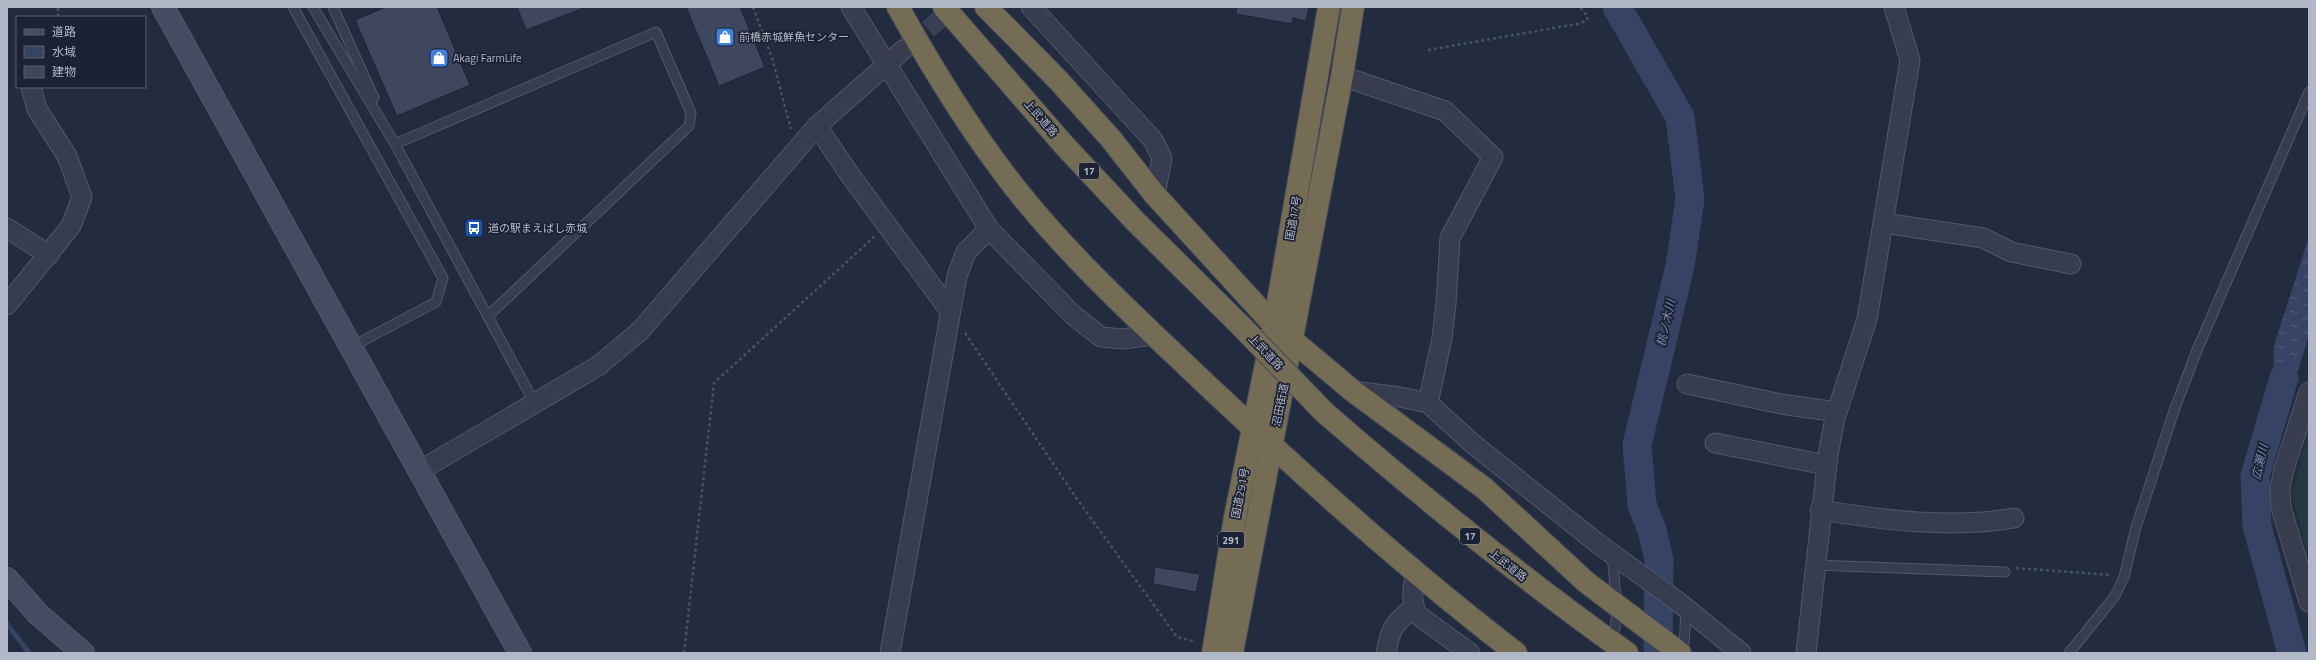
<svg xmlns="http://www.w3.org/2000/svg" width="2316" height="660" viewBox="0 0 2316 660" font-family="'Titillium Web','Noto Sans JP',sans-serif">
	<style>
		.park { fill: #25383f }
		.water { fill: url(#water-ripples) }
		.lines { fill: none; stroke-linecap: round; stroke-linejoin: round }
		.stream { stroke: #374365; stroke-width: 5 }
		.river { stroke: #374365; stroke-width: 29 }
		.building { fill: #3f475e; stroke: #1e2435 }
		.street-tunnel { stroke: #394053; stroke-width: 19; stroke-dasharray: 19 10; stroke-linecap: butt }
		.lane-casing { stroke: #525869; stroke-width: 11 }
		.street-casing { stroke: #525869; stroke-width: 21 }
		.secondary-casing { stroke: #525869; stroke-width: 24 }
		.highway-casing { stroke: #424859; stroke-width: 24 }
		.path { stroke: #43555c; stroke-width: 2.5; stroke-dasharray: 3 3; stroke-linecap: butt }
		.lane { stroke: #373d4e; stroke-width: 9 }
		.street { stroke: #373d4e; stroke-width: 19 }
		.secondary { stroke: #454c61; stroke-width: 22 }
		.highway { stroke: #746c54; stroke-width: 22 }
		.highway-bridge-casing { stroke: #424859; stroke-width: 24; stroke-linecap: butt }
		.highway-bridge { stroke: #746c54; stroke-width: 22 }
		.labels { text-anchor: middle; stroke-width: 3.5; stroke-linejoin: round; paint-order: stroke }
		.shield { fill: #1c2233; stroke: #868b9c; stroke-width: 1 }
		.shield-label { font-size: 10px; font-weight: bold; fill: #b3b8c9 }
		.poi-label { font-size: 11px; fill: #b3b8c9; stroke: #1c2233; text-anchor: start }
		.street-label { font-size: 11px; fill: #b3b8c9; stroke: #1c2233 }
		.water-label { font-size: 12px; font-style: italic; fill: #7b8ab1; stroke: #1c2233 }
	</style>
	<defs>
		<pattern id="water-ripples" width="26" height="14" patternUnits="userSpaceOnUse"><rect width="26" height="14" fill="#374365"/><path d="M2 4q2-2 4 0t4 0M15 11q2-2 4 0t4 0" fill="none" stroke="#525c7a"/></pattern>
	</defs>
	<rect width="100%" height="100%" fill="#232b3e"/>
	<path class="park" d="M2309,427v138l-17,-70z"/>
	<path class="water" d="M2309,237v98l-38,121 3,-111z"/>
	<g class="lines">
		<path class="stream" d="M7,624l22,29"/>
		<g class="river">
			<path d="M1617,7l63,110 10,82 -10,67 -43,179 5,60 10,25 7,30 -1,93"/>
			<path d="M2284,378l-29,98 2,50 35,127"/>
		</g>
	</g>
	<g class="building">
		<path d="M386,7h51l33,78 -73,31 -42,-96z"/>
		<path d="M517,7h66l1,1 -58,22z"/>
		<path d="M686,7h54l25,60 -46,19z"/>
		<path d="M1237,7h72l-3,14 -13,-3 -1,6 -56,-10z"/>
		<path d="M1155,567l45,7 -4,18 -43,-8z"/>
	</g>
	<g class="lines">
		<path class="street-tunnel" d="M905,47l51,-40"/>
		<defs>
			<g id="lane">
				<path d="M293,7l150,271 -7,24 -85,45"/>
				<path d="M313,7l82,137 140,260"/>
				<path d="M333,7l41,91"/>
				<path d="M395,144l261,-112 35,81 -2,13 -201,190"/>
				<path d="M1612,554l4,43"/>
				<path d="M1815,565l190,7"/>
				<path d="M1615,629l2,-18"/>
				<path d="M1684,648l2,-39"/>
				<path d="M2069,653l46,-57 9,-19 12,-50 39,-119 22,-58 112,-258"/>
			</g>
			<g id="street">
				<path d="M851,7l138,222 84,86 28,22 21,2 32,-4"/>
				<path d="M1031,7l122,133 9,18 -7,37"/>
				<path d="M1342,76l103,35 48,46 -43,81 -4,66 -4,34 -14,65"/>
				<path d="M817,126l33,49 100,136"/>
				<path d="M1884,223l99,15 28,14 60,12"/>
				<path d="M7,228l42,27"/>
				<path d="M7,305l64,-79 11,-29 -15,-41 -30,-47 -6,-22"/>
				<path d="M1687,384l94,20 56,8"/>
				<path d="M1353,391l47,6 28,6 45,41 128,102 76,55 64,52"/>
				<path d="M2309,392l-25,77 -4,19 1,19 28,95"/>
				<path d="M1715,443l111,22"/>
				<path d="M419,471l179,-105 42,-35 177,-205 86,-76"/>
				<path d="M1820,510c63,10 131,19 194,8"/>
				<path d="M1416,572c-3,15 -7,30 3,44l51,37"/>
				<path d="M890,653l67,-377 9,-24 23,-23"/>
				<path d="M1386,653c4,-24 8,-30 27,-45"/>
				<path d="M1806,653l22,-198 7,-37 32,-99 43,-259 -16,-53"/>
			</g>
			<g id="secondary">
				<path d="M163,7l357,646"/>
				<path d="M7,579l31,35 45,39"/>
			</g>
			<g id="highway">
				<path d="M898,7c35,63 73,125 118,182 57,72 126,134 192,197 99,93 200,184 308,267"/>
				<path d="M944,7l120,138 72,77 106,105"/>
				<path d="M986,7l73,74 52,58 44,56 119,130 79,66 131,97 102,94 94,71"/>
				<path d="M1325,413c97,84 197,165 302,240"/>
				<path d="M1213,653l22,-136 39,-192 55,-318"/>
				<path d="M1232,653l110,-577 11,-69"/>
			</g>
		</defs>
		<use href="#lane" class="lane-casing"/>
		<use href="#street" class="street-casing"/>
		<use href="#secondary" class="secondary-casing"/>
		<use href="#highway" class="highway-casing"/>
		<g class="path">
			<path d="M753,7l19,51 19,71"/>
			<path d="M58,17v-10"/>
			<path d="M1428,50l149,-26 9,-3 2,-4 -8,-10"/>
			<path d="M965,333l112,166 100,138 19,5"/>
			<path d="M2016,568l95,7"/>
			<path d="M684,653l30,-270 161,-147"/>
		</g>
		<use href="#lane" class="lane"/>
		<use href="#street" class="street"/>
		<use href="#secondary" class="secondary"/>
		<use href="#highway" class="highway"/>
		<defs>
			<path id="highway-bridge" d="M1242,327l83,86"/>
		</defs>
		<use href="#highway-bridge" class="highway-bridge-casing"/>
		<use href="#highway-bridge" class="highway-bridge"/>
	</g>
	<defs>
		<symbol id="shop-square" viewBox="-11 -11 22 22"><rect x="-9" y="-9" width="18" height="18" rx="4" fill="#3f7fe0" stroke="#1c2233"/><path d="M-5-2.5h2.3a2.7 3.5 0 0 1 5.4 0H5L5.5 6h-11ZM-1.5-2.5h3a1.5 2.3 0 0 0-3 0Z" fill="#fff"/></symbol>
		<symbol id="bus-square" viewBox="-11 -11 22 22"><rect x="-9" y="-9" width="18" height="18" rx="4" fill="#1a4fb4" stroke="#1c2233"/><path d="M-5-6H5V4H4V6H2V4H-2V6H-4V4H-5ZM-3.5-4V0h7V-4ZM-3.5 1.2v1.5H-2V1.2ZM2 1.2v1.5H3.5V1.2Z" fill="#fff"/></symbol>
	</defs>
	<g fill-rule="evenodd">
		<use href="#shop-square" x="714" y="26" width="22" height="22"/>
		<use href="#shop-square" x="428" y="47" width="22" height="22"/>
		<use href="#bus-square" x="463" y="217" width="22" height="22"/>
	</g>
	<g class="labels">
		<g class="shield">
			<rect x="1079" y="163" width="20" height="16" rx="3"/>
			<rect x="1460" y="528" width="20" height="16" rx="3"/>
			<rect x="1218" y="532" width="26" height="16" rx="3"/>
		</g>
		<g class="shield-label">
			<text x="1089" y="175">17</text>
			<text x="1470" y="540">17</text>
			<text x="1231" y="544">291</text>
		</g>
		<g class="poi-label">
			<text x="739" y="41">前橋赤城鮮魚センター</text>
			<text x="453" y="62">Akagi FarmLife</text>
			<text x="488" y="232">道の駅まえばし赤城</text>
		</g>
		<g class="street-label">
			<text transform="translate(1041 118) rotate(49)" y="4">上武道路</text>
			<text transform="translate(1293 218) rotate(-80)" y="4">国道17号</text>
			<text transform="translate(1266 352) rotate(46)" y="4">上武道路</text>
			<text transform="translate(1280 405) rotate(-79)" y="4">沼田街道</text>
			<text transform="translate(1240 493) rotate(-79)" y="4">国道291号</text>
			<text transform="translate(1508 565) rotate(38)" y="4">上武道路</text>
		</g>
		<g class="water-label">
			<text transform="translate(1666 323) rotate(-77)" y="4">桃ノ木川</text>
			<text transform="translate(2260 462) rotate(-77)" y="4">広瀬川</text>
		</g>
	</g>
	<rect width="2316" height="660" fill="none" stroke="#b3b8c9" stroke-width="16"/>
	<rect x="16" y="16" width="130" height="72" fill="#1c2233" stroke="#585e6f"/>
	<rect x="24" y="29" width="20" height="6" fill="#454c61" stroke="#585e6f"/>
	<text x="52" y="36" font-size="12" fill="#b3b8c9">道路</text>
	<rect x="24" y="46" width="20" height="12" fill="url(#water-ripples)" stroke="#585e6f"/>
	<text x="52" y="56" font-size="12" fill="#b3b8c9">水域</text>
	<rect x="24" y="66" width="20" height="12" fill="#3f475e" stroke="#585e6f"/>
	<text x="52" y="76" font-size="12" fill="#b3b8c9">建物</text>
</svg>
